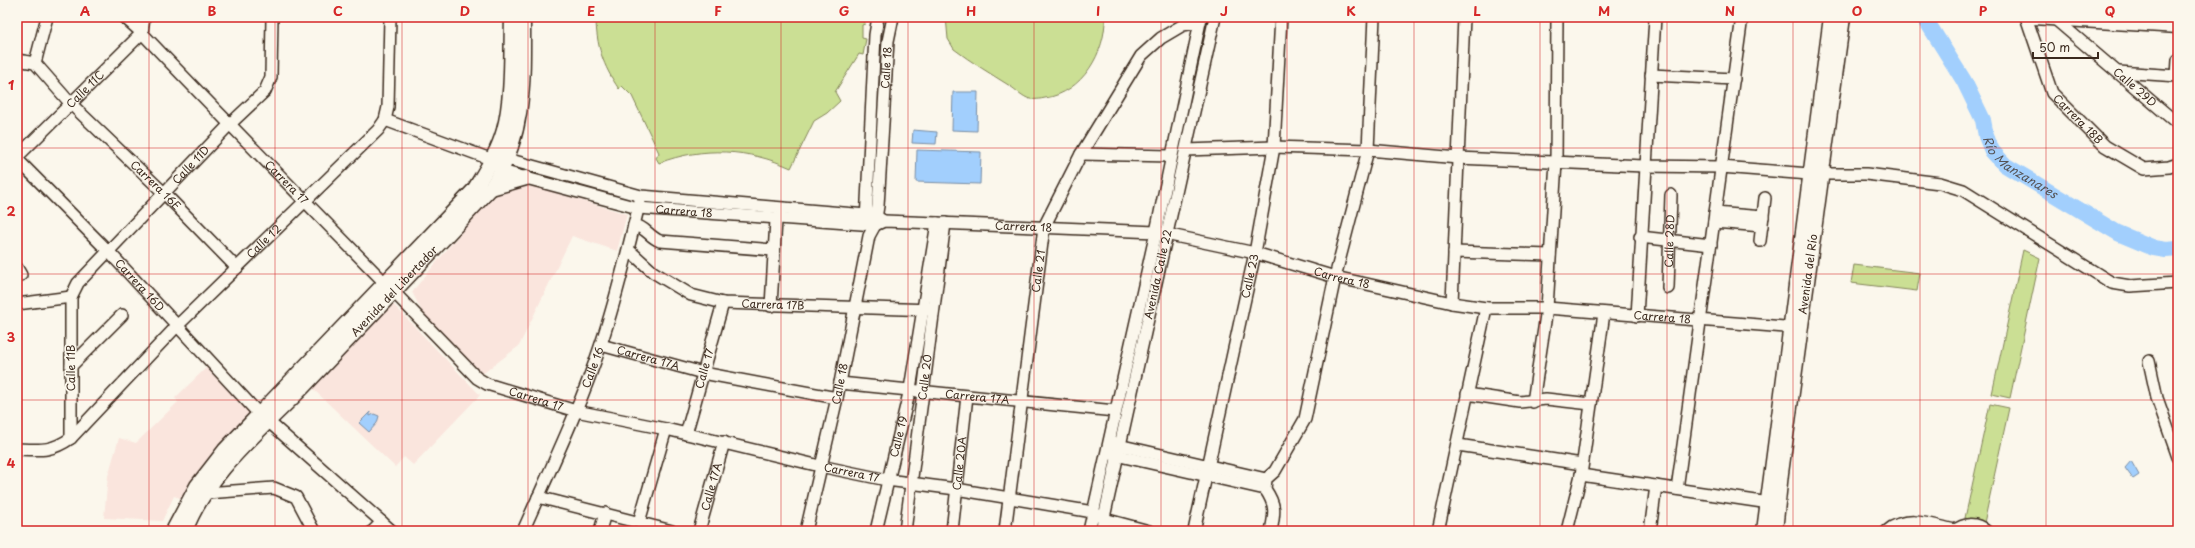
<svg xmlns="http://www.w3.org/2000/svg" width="2195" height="548" viewBox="0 0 2195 548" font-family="'Playpen Sans',sans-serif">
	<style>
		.built { fill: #fae5dd }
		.green { fill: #cbdf94; stroke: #838459 }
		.water { fill: #a2cffd; stroke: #798da4 }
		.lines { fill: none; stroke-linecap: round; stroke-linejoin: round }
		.river { stroke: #a2cffd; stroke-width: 16 }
		.minor-casing { stroke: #3b2a1e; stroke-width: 14 }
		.major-casing { stroke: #3b2a1e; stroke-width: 17 }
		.minor { stroke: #fbf7ec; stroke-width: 11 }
		.major { stroke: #fbf7ec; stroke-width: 14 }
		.grid { fill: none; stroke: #d62828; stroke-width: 1; stroke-opacity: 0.55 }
		.labels { text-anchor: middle; stroke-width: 3.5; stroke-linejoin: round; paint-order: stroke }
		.street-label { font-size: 11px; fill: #3b2a1e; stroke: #fbf7ec }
		.water-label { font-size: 12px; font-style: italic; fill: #555356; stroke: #fbf7ec }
		.neatline { fill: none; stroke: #d62828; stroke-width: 1.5 }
		.grid-label { font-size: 13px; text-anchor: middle; font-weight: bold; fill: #d62828 }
	</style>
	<rect width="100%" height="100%" fill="#fbf7ec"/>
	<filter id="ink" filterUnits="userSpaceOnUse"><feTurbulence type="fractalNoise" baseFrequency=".025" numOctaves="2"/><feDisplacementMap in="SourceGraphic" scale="8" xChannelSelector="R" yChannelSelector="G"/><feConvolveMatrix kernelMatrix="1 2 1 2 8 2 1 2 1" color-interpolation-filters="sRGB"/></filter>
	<g filter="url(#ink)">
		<g class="built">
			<path d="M506,178l121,36 -10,37 -45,-15 -53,110 -38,29 -53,-52 -16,-31z"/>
			<path d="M392,303l88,92 -67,70 -9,-8 -9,10 -84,-80z"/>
			<path d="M208,366l43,47 -68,86 -9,-3 -12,25 -58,-3 4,-42 11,-38 17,5 42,-41 -3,-4z"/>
		</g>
		<g class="green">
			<path d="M596,17h268l1,7 -3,1v13l4,1 -3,16 -4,-1 -24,38 5,9 -13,12 -13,8 -23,47c-42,-19 -88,-22 -132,-5l-3,-5 3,-5 -27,-57 -10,-10 -3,3c-16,-23 -23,-44 -23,-72z"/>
			<path d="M946,17h159c1,35 -23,76 -60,81 -4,1 -11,2 -15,1 -7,-2 -14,-9 -20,-13 -19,-12 -39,-24 -56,-37l-6,-10z"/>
			<path d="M2023,250l17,8 -30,140 -18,-4z"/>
			<path d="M1854,265l66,8 -3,18 -66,-8z"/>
			<path d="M1990,404l19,4 -25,115 -19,-5z"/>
		</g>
		<g class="water">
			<path d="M953,92h25l-1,39 -25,-1z"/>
			<path d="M913,130l24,2 -1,12 -24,-1z"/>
			<path d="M917,150l64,2 -1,32 -64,-2z"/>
			<path d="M370,412v4l4,-2 5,2 -2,7 -8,9 -10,-9z"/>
			<path d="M2131,461l8,14 -6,4 -8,-11z"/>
		</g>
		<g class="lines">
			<path class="river" id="s1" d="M1924,17l40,64 19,39 3,16 6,15 13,14 113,68 36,15 12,2 12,-1"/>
			<defs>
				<g id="minor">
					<path id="s2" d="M124,17l18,16c110,116 224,229 335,345l10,6 89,27 90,18 154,37 67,14 69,9 137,23 11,7 45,12"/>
					<path id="s3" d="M2026,17l26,76 53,53 39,23 25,-2 9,-3"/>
					<path id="s4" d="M2055,19l123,105"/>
					<path id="s5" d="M17,60l18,3 36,41 93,89 73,75"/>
					<path d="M35,63l12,-46"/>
					<path d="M2118,72l60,4"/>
					<path d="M1651,75l83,4"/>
					<path d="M2177,76l1,-16"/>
					<path d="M385,120l108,40 14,-1 134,37 226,19 9,1 6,4"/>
					<path d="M1186,150l88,-3 94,3 90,8 186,8 77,1 88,7h57l74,9 23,7 149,93 18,3 48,-3"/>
					<path d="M1081,154l90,2"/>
					<path id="s6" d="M17,157l125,-124 2,-16"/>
					<path id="s7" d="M17,159l92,93 150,162"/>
					<path id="s8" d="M497,165l5,6 24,7 112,30 237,17 9,-4 53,2 219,9 99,21 80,24 117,26 34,5h61l250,20"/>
					<path d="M1715,213l48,4"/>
					<path d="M866,222l9,-187 3,-18"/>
					<path d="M1714,222l48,4"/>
					<path d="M634,225c12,2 15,12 26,16l114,9"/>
					<path d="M1640,237l71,8"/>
					<path d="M1760,241l5,-43"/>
					<path id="s9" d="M629,250l24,22 38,23 32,8 210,7"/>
					<path d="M1454,252l96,3"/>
					<path d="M17,268l4,7"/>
					<path id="s10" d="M1668,288l3,-93"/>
					<path d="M1452,303l12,-286"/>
					<path d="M17,304l54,-7"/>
					<path d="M771,306l5,-86"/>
					<path d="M1637,316l18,-299"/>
					<path id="s11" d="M601,345l102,28 134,25"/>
					<path d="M2149,361l8,37 21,59"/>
					<path d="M71,366l51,-51"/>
					<path id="s12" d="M840,383l275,28"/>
					<path d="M1467,394l53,8 26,-3 45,5"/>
					<path d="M1533,402l14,-94 9,-146 1,-145"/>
					<path d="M269,422l123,109"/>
					<path id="s13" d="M686,434l37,-131"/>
					<path id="s14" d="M71,438v-141l7,-14 151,-158 36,-34 6,-14 1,-60"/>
					<path d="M1114,444l152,35"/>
					<path d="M1458,445l124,19"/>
					<path id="s15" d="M17,449c23,1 34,3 54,-11l105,-111 202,-197 7,-10 3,-13 2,-90"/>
					<path d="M1111,454l154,35"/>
					<path d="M1581,475l195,29"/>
					<path d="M1677,489l65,-472"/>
					<path d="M206,493l68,-5 22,9 18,34"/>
					<path d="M538,497l134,34"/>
					<path d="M639,522l27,-93"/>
					<path d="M373,531l9,-9"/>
					<path id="s16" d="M523,531c27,-61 57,-123 78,-187 16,-47 27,-95 39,-143"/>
					<path d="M600,531l5,-18"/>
					<path id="s17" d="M699,531l25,-89"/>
					<path id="s18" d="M806,531l31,-133 32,-162 6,-11 3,-19 10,-165 5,-24"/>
					<path id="s19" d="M876,531l34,-142 27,-166"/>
					<path id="s20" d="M905,531l40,-308"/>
					<path id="s21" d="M952,531l15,-135"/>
					<path id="s22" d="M1005,531l39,-304 37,-73 60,-98 20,-18 22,-13 17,-3"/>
					<path d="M1089,531l67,-299 45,-215"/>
					<path id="s23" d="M1101,531l114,-514"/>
					<path id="s24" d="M1194,531l61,-278 19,-106 7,-130"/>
					<path d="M1271,531c4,-19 5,-26 -6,-42l1,-10 9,-8 30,-52 30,-142 33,-127 6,-133"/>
					<path d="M1438,531l48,-223"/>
					<path d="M1567,531l14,-56 23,-162"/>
					<path d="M1650,531l6,-45"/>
					<path d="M1887,531c19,-17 45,-6 68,-1"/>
					<path d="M1954,531c10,-8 22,-9 32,0"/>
				</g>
				<g id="major">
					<path d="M2033,17l145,9"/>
					<path d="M491,188l35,-10"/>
					<path d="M173,531l24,-45 28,-36 249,-260c12,-20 24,-38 30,-60 9,-32 7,-80 8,-113"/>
					<path id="s25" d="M185,531c22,-58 76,-101 118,-144 63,-66 126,-132 188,-199 35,-53 32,-110 32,-171"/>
					<path d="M1764,531l67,-514"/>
					<path id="s26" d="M1775,531l6,-58 62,-456"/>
				</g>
			</defs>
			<use href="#minor" class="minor-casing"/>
			<use href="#major" class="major-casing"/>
			<use href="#minor" class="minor"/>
			<use href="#major" class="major"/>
		</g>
	</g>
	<path class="grid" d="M149,17v514M275,17v514M402,17v514M528,17v514M655,17v514M781,17v514M908,17v514M1034,17v514M1161,17v514M1287,17v514M1414,17v514M1540,17v514M1667,17v514M1793,17v514M1920,17v514M2046,17v514M17,148h2161M17,274h2161M17,400h2161"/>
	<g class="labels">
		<g class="street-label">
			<text dy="4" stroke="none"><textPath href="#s18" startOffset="472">Calle 18</textPath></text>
			<text dy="4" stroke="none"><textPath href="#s4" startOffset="105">Calle 29D</textPath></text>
			<text dy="4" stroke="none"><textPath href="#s6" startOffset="96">Calle 11C</textPath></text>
			<text dy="4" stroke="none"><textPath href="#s3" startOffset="117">Carrera 18B</textPath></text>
			<text dy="4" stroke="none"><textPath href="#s14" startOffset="320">Calle 11D</textPath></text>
			<text dy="4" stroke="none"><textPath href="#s2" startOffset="232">Carrera 17</textPath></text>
			<text dy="4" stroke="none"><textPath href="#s5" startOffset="190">Carrera 16E</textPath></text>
			<text dy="4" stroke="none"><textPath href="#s8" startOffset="195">Carrera 18</textPath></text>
			<text dy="4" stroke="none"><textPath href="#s8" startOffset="536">Carrera 18</textPath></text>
			<text dy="4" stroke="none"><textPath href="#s10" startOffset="47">Calle 28D</textPath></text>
			<text dy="4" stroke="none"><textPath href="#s15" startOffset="332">Calle 12</textPath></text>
			<text dy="4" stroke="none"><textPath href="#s22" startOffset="262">Calle 21</textPath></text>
			<text dy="4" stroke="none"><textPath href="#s23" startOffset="263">Avenida Calle 22</textPath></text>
			<text dy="4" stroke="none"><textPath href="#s26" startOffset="259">Avenida del Río</textPath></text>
			<text dy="4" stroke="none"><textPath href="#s24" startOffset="261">Calle 23</textPath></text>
			<text dy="4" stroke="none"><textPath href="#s8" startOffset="860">Carrera 18</textPath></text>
			<text dy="4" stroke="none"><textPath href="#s7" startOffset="176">Carrera 16D</textPath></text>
			<text dy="4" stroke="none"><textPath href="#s25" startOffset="320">Avenida del Libertador</textPath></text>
			<text dy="4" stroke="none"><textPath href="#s9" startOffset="160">Carrera 17B</textPath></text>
			<text dy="4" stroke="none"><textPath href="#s8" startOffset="1184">Carrera 18</textPath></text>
			<text dy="4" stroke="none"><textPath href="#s11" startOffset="49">Carrera 17A</textPath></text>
			<text dy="4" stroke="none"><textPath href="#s16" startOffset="178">Calle 16</textPath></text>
			<text transform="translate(71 368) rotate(-90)" y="4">Calle 11B</text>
			<text dy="4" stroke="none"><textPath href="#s13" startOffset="68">Calle 17</textPath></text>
			<text dy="4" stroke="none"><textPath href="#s20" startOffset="155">Calle 20</textPath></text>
			<text dy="4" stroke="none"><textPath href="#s18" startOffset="151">Calle 18</textPath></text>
			<text dy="4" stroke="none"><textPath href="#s12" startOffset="138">Carrera 17A</textPath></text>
			<text dy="4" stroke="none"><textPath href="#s2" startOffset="568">Carrera 17</textPath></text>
			<text dy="4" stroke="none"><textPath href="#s19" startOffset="97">Calle 19</textPath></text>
			<text dy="4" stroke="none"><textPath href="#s21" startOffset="68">Calle 20A</textPath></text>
			<text dy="4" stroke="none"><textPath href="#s2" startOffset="892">Carrera 17</textPath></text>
			<text dy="4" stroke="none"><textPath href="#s17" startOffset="46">Calle 17A</textPath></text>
		</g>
		<g class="water-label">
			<text dy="4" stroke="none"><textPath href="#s1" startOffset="183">Río Manzanares</textPath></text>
		</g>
	</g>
	<rect width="2195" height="548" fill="none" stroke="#fbf7ec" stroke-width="44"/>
	<path d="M2033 52v6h65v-6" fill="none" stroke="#3b2a1e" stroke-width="2"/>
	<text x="2039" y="52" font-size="12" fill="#3b2a1e" stroke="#fbf7ec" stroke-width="3" paint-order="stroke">50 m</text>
	<rect x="22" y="22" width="2151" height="504" class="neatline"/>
	<g class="grid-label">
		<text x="85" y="16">A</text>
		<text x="212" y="16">B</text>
		<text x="338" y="16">C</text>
		<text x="465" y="16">D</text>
		<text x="591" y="16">E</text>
		<text x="718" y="16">F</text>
		<text x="844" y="16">G</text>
		<text x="971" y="16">H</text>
		<text x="1098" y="16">I</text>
		<text x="1224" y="16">J</text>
		<text x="1351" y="16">K</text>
		<text x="1477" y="16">L</text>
		<text x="1604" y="16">M</text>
		<text x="1730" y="16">N</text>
		<text x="1857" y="16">O</text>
		<text x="1983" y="16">P</text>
		<text x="2110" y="16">Q</text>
		<text x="11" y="90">1</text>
		<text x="11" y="216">2</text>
		<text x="11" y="342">3</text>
		<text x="11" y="468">4</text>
	</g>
</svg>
